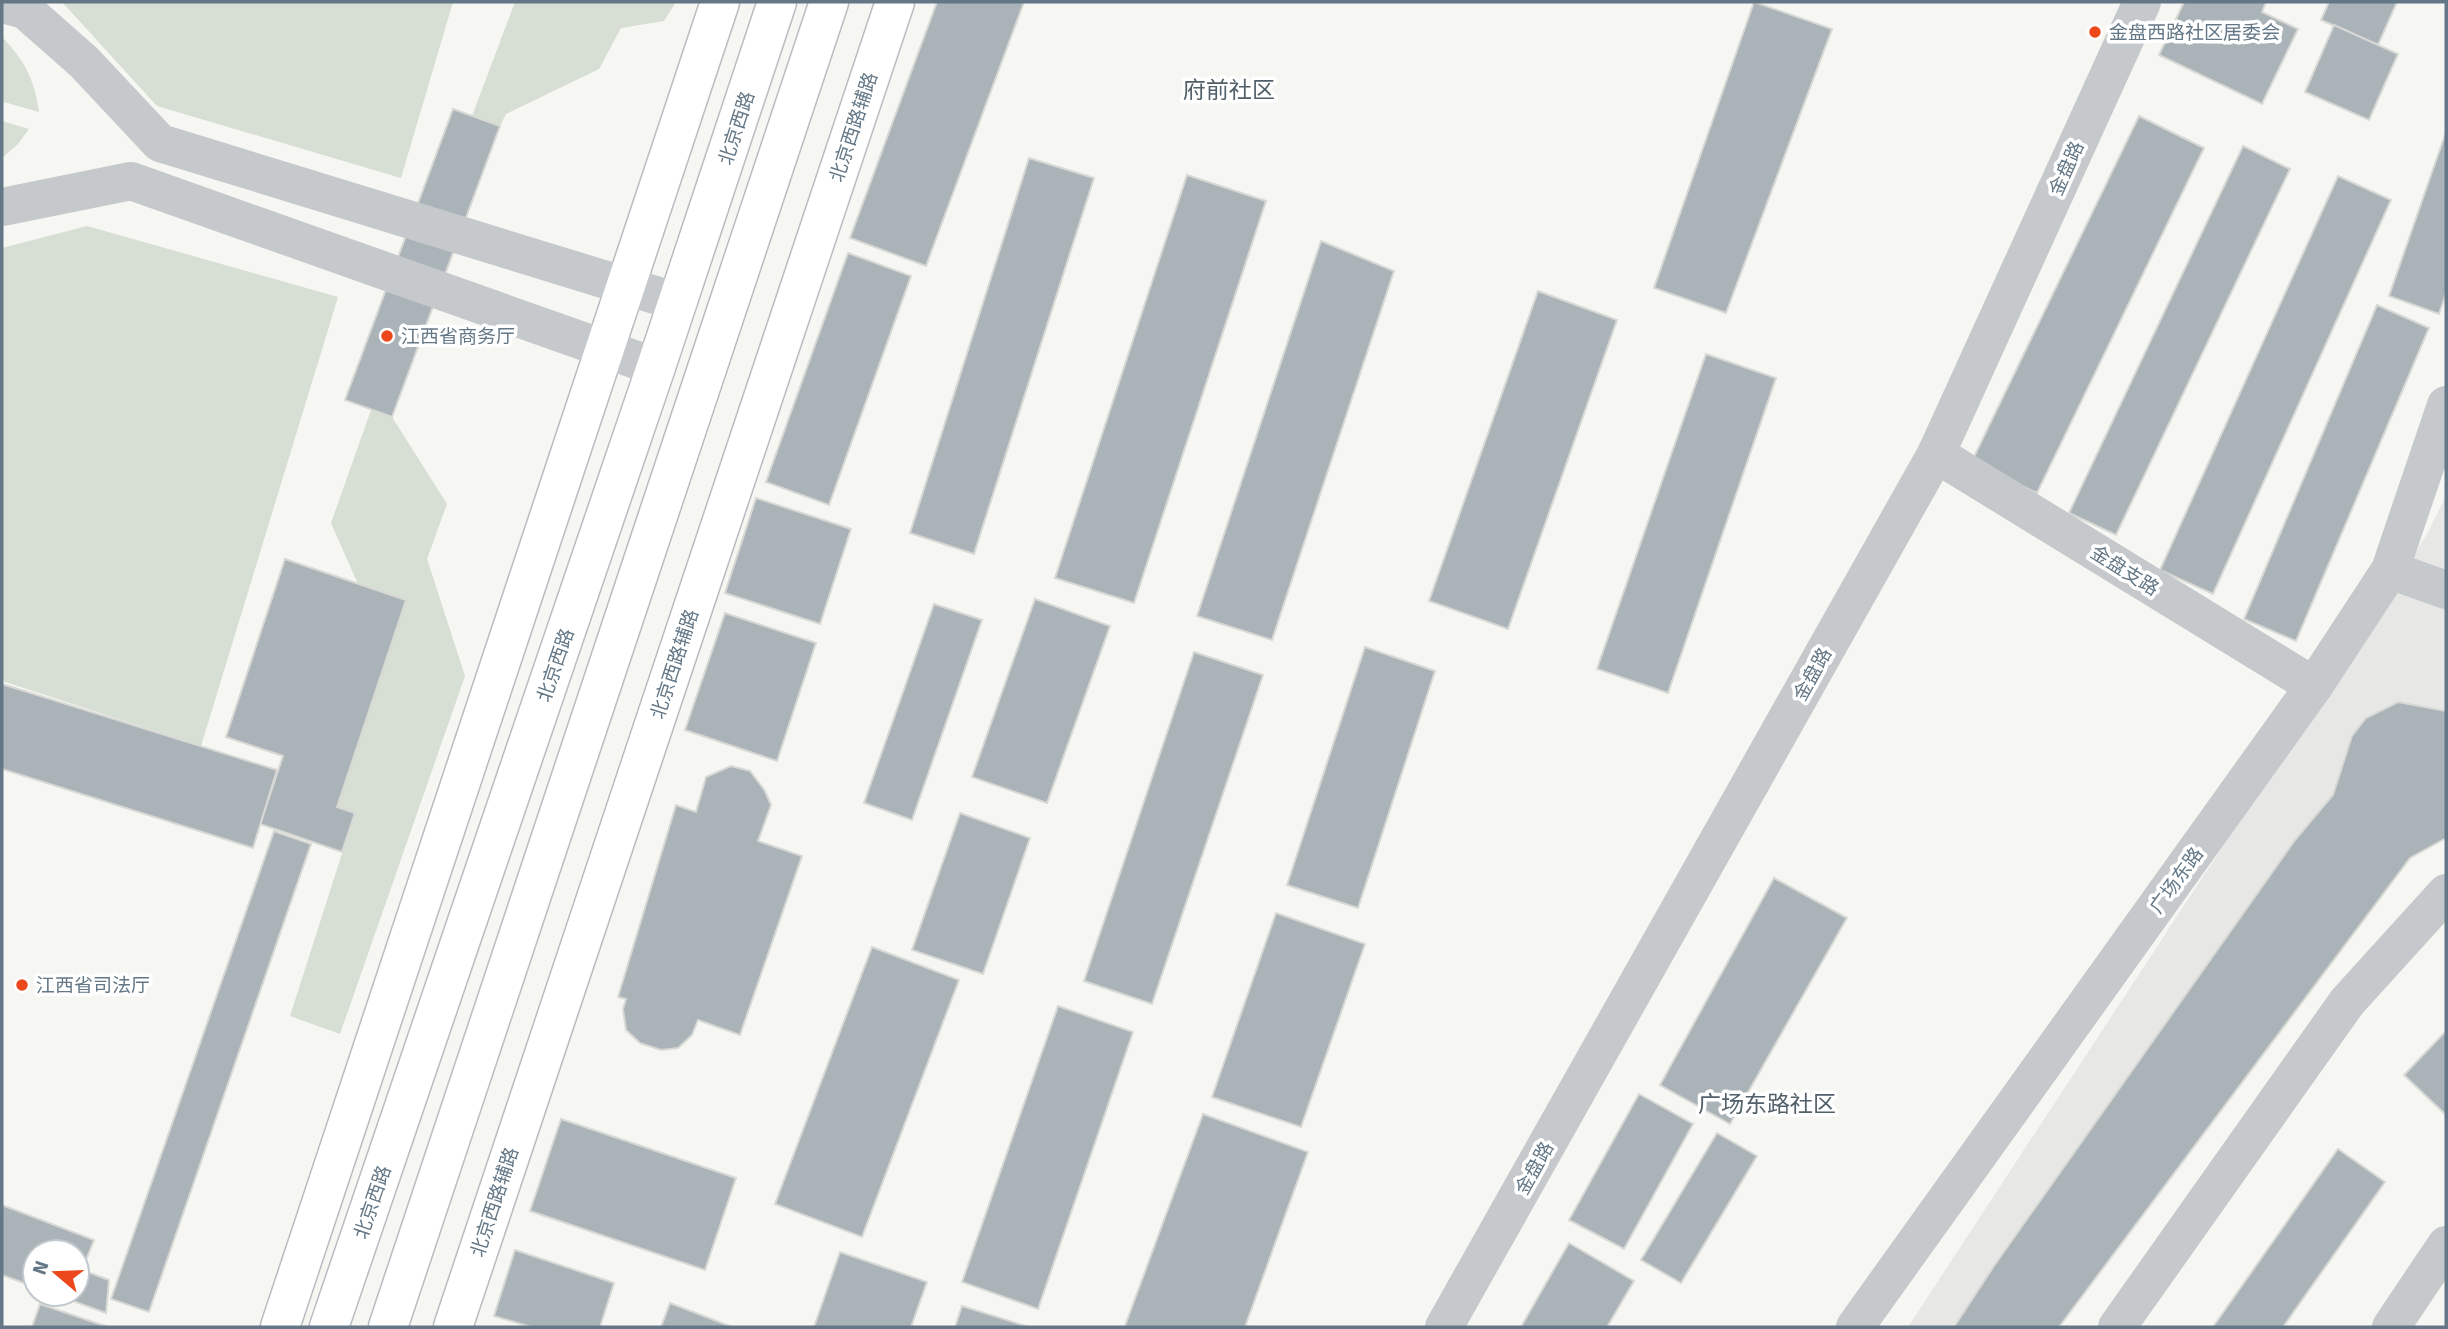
<svg xmlns="http://www.w3.org/2000/svg" width="2448" height="1329" viewBox="0 0 2448 1329" font-family="Signika,'Noto Sans SC',sans-serif">
	<style>
		.built { fill: #e7e8e6 }
		.green { fill: #d7ded3 }
		.building { fill: #aab3b8; stroke: #d8d8d5; stroke-width: 2 }
		.lines { fill: none; stroke-linecap: round; stroke-linejoin: round }
		.major-casing { stroke: #b8bcc0; stroke-width: 41 }
		.minor { stroke: #c5c9cc; stroke-width: 38 }
		.major { stroke: #fff; stroke-width: 38 }
		.poi-dot { fill: #ed481c; stroke: #fff; stroke-width: 2.5 }
		.labels { text-anchor: middle; stroke-width: 7; stroke-linejoin: round; paint-order: stroke }
		.poi-label { font-size: 19px; fill: #637786; stroke: #fff; text-anchor: start }
		.street-label { font-size: 19px; fill: #637786; stroke: #fff }
		.quarter-label { font-size: 23px; fill: #52606a; stroke: #fff }
	</style>
	<rect width="100%" height="100%" fill="#f6f6f2"/>
	<path class="built" d="M2446,496v286l-439,545h-99l518,-791z"/>
	<g class="green">
		<path d="M62,2h391l-52,176 -244,-72z"/>
		<path d="M515,2h161l-12,19 -43,7 -22,41 -93,45 -6,12 -28,-10z"/>
		<path d="M2,37c23,24 32,42 37,75l-35,-10 -2,-5z"/>
		<path d="M2,121l27,8 -11,15 -16,14z"/>
		<path d="M87,226l251,71 -137,449 -199,-65v-433z"/>
		<path d="M371,410l21,7 55,87 -20,55 38,117 -125,358 -50,-18 65,-203 -18,-6 69,-207 -48,-16 -27,-61z"/>
	</g>
	<g class="building">
		<path d="M937,2h87l-98,264 -76,-28z"/>
		<path d="M1754,2l78,27 -106,284 -72,-25z"/>
		<path d="M2184,2h82l-4,10 36,17 -36,75 -103,-49z"/>
		<path d="M2329,2h68l-19,43 -57,-25z"/>
		<path d="M2334,25l64,29 -29,66 -64,-28z"/>
		<path d="M453,109l47,17 -108,291 -47,-17z"/>
		<path d="M2139,116l65,32 -167,345 -65,-32z"/>
		<path d="M2446,132v161l-7,21 -50,-18z"/>
		<path d="M2243,146l47,23 -174,366 -47,-22z"/>
		<path d="M1029,158l65,20 -120,376 -64,-21z"/>
		<path d="M1187,175l79,26 -132,402 -79,-25z"/>
		<path d="M2338,176l53,24 -178,394 -53,-24z"/>
		<path d="M1321,241l73,30 -122,369 -75,-24z"/>
		<path d="M848,253l63,23 -82,229 -63,-23z"/>
		<path d="M1538,291l79,29 -109,309 -79,-28z"/>
		<path d="M2377,305l52,23 -133,313 -52,-22z"/>
		<path d="M1706,354l70,24 -108,315 -71,-24z"/>
		<path d="M756,498l95,31 -31,95 -95,-31z"/>
		<path d="M285,559l121,41 -69,207 18,6 -13,39 -82,-28 23,-68 -57,-19z"/>
		<path d="M1035,599l75,27 -63,177 -75,-26z"/>
		<path d="M934,604l48,16 -70,200 -48,-17z"/>
		<path d="M725,613l91,30 -39,118 -92,-31z"/>
		<path d="M1365,647l70,24 -77,237 -71,-23z"/>
		<path d="M1194,652l69,23 -111,329 -68,-23z"/>
		<path d="M2,684l275,86 -24,78 -251,-79z"/>
		<path d="M2398,702l48,9v127l-36,20 -351,469h-105l40,-61 301,-426 38,-45 19,-59 14,-18z"/>
		<path d="M731,766l19,5 15,20 6,14 -13,36 44,15 -62,179 -42,-15 -6,15 -14,13 -17,2 -21,-7 -14,-13 -3,-21 3,-10 -8,-2 58,-192 20,7 10,-35z"/>
		<path d="M960,813l70,25 -47,136 -71,-24z"/>
		<path d="M274,831l37,13 -162,468 -38,-13z"/>
		<path d="M1774,878l73,40 -117,206 -70,-39z"/>
		<path d="M1276,913l89,31 -64,183 -89,-30z"/>
		<path d="M872,947l87,33 -97,257 -87,-33z"/>
		<path d="M1058,1006l75,26 -95,277 -76,-27z"/>
		<path d="M2446,1031v81l-1,2 -41,-39z"/>
		<path d="M1639,1094l54,30 -69,125 -55,-29z"/>
		<path d="M1203,1114l105,38 -63,175h-117l-3,-1z"/>
		<path d="M561,1119l175,59 -31,92 -175,-59z"/>
		<path d="M1717,1133l40,23 -76,127 -40,-23z"/>
		<path d="M2338,1149l47,33 -102,145h-70z"/>
		<path d="M2,1205l92,35 -12,30 27,10 -3,33 -52,-19h23v-42h-42v35l-33,-12z"/>
		<path d="M1569,1243l65,38 -27,46h-86z"/>
		<path d="M515,1250l99,33 -14,44h-69l-37,-11z"/>
		<path d="M840,1252l87,30 -16,45h-97z"/>
		<path d="M670,1303l62,24h-71z"/>
		<path d="M40,1304l68,23h-76z"/>
		<path d="M962,1306l67,21h-74z"/>
	</g>
	<g class="lines">
		<defs>
			<g id="major">
				<path d="M280,1327l440,-1325"/>
				<path d="M329,1327l327,-960 121,-365"/>
				<path d="M388,1327l441,-1325"/>
				<path d="M453,1327l442,-1325"/>
			</g>
		</defs>
		<use href="#major" class="major-casing"/>
		<g class="minor">
			<path d="M2,4l23,6 59,52 76,81 518,159"/>
			<path d="M2,207l129,-26 525,186"/>
			<path d="M1936,454l378,232"/>
			<path d="M2390,570l56,20"/>
			<path d="M1444,1327l492,-873 206,-452"/>
			<path d="M1855,1327l459,-641 76,-116 56,-165"/>
			<path d="M2117,1327l230,-325 99,-109"/>
			<path d="M2391,1327l55,-82"/>
		</g>
		<use href="#major" class="major"/>
	</g>
	<g class="poi-dot">
		<circle cx="2095" cy="32" r="7"/>
		<circle cx="387" cy="336" r="7"/>
		<circle cx="22" cy="985" r="7"/>
	</g>
	<g class="labels">
		<g class="poi-label">
			<text x="2109" y="39">金盘西路社区居委会</text>
			<text x="401" y="343">江西省商务厅</text>
			<text x="36" y="992">江西省司法厅</text>
		</g>
		<g class="street-label">
			<text transform="translate(853 127) rotate(-72)" y="7">北京西路辅路</text>
			<text transform="translate(736 128) rotate(-72)" y="7">北京西路</text>
			<text transform="translate(2066 168) rotate(-66)" y="7">金盘路</text>
			<text transform="translate(2125 570) rotate(32)" y="7">金盘支路</text>
			<text transform="translate(674 664) rotate(-72)" y="7">北京西路辅路</text>
			<text transform="translate(555 665) rotate(-71)" y="7">北京西路</text>
			<text transform="translate(1812 674) rotate(-61)" y="7">金盘路</text>
			<text transform="translate(2176 880) rotate(-54)" y="7">广场东路</text>
			<text transform="translate(1534 1168) rotate(-61)" y="7">金盘路</text>
			<text transform="translate(372 1202) rotate(-71)" y="7">北京西路</text>
			<text transform="translate(494 1202) rotate(-72)" y="7">北京西路辅路</text>
		</g>
		<g class="quarter-label">
			<text x="1229" y="98">府前社区</text>
			<text x="1767" y="1112">广场东路社区</text>
		</g>
	</g>
	<rect width="2448" height="1329" fill="none" stroke="#637786" stroke-width="7"/>
	<g transform="translate(56 1273) rotate(289)"><circle r="33" fill="#ffffff" stroke="#c1c9cf" stroke-width="2"/>
	<path d="M0-5L12 26L0 18L-12 26Z" fill="#ed481c"/>
	<text y="-10" font-size="19" font-weight="bold" text-anchor="middle" fill="#637786">N</text>
	</g>
</svg>
